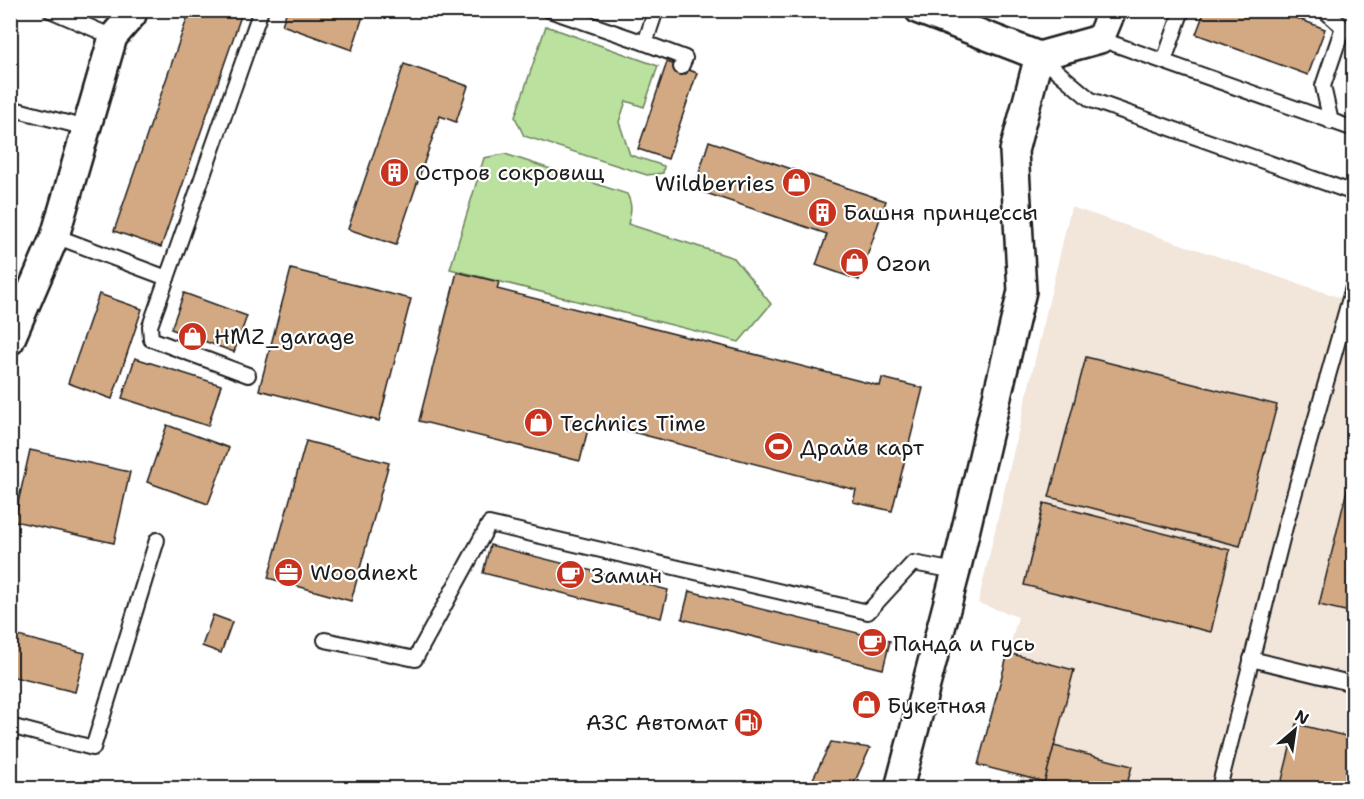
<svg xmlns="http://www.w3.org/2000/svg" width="1364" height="799" viewBox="0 0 1364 799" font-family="'Shantell Sans',sans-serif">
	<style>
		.built { fill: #f2e5da }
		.green { fill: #bae29e; stroke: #6b7f5d; stroke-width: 1.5 }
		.building { fill: #d2a983; stroke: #1c1c1c; stroke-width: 1.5 }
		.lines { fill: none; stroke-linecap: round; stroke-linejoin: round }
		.lane-casing { stroke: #1c1c1c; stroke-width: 18 }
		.street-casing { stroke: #1c1c1c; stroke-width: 32 }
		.lane { stroke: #fff; stroke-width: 14 }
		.street { stroke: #fff; stroke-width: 27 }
		.labels { text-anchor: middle; stroke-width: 4.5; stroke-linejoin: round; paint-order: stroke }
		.poi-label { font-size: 22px; fill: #1c1c1c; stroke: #fff; text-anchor: start }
	</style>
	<rect width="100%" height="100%" fill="#fff"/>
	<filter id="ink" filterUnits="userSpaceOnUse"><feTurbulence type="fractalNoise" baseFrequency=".0167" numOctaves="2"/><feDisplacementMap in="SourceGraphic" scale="12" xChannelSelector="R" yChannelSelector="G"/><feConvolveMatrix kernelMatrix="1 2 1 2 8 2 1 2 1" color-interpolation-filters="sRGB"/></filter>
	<g filter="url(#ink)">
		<path class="built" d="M1071,207l282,95v486h-335l3,-12 53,-105 -66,-18 10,-36 -40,-14z"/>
		<g class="green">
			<path d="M546,26l112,40 -14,41 -18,-6 -7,21 11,33 34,11 -1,7 -16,2 -123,-39 -9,-19z"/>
			<path d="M505,154l122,40c6,12 4,18 1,30l106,34 37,46 -32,38 -289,-73 34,-111z"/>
		</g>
		<g class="building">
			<path d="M190,10h53l-82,237 -47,-16z"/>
			<path d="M287,10h78l-13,40 -70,-25z"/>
			<path d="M1205,10h71l49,19 -17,46 -112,-41z"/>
			<path d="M667,62l30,11 -29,86 -30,-10z"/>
			<path d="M404,64l64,22 -12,36 -16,-6 -44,129 -48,-16z"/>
			<path d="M709,141l177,60 -27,79 -43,-15 11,-31 -133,-45z"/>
			<path d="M291,269l120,30 -32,122 -120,-31z"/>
			<path d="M457,272l42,10 -2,7 383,97 2,-8 41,10 -31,123 -39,-9 3,-12 -266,-69 -10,40 -161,-40z"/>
			<path d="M184,293l63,23 -13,36 -63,-23z"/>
			<path d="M99,294l43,15 -30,90 -44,-16z"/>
			<path d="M1086,357l191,48 -37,141 -191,-49z"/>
			<path d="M135,358l86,27 -13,41 -86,-28z"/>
			<path d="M167,425l62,23 -21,56 -61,-22z"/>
			<path d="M306,441l83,22 -38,138 -83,-23z"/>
			<path d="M30,450l100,22 -16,71 -100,-22z"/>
			<path d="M1354,461v152l-35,-8z"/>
			<path d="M1044,503l186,47 -19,82 -187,-47z"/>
			<path d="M490,545l178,45 -7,28 -178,-45z"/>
			<path d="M689,591l201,50 -7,28 -201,-50z"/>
			<path d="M213,615l19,7 -11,31 -19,-7z"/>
			<path d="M10,634l75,19 -10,39 -65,-16z"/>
			<path d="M1008,653l66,17 -29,112 -67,-17z"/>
			<path d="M1296,724l58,14v50h-74z"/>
			<path d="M831,742l39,6 -18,40h-34l-7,-5z"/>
			<path d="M1054,746l78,20 -6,22h-83z"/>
		</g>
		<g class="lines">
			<defs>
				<g id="lane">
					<path d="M50,10l63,27"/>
					<path d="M549,10l96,33"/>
					<path d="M656,10l-11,33 40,15 -4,9"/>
					<path d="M1324,10l19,17 -20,59 8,36"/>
					<path d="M1100,39l254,90"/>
					<path d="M1039,56l52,44 263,93"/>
					<path d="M1164,61l18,-51"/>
					<path d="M10,108l76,20"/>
					<path d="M55,236l112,42 94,-268"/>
					<path d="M167,278l-17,48 1,13 97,36"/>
					<path d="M325,640l90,19 74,-135 379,88 45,-49 43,8"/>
					<path d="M1251,659l103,25"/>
					<path d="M10,726l83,22 64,-208"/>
					<path d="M1219,788l66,-261 69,-243"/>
				</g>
				<g id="street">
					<path d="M919,10l120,46 61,-17 12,-29"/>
					<path d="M10,341l45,-105 58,-199 19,-22 1,-5"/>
					<path d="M899,788l57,-217 66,-280 -8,-140 25,-95"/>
				</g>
			</defs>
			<use href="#lane" class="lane-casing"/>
			<use href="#street" class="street-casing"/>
			<use href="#lane" class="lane"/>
			<use href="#street" class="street"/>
		</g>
	</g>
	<defs>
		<symbol id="building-disc" viewBox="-11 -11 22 22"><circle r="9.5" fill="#c8321e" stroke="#fff"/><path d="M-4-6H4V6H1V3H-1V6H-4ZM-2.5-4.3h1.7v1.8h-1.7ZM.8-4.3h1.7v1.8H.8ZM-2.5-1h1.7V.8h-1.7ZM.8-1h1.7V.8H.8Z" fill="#fff"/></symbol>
		<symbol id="shop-disc" viewBox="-11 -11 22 22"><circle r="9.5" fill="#c8321e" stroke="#fff"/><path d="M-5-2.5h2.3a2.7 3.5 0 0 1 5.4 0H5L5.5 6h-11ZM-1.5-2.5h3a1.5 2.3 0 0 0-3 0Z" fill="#fff"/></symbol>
		<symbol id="stadium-disc" viewBox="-11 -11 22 22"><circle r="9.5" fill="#c8321e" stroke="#fff"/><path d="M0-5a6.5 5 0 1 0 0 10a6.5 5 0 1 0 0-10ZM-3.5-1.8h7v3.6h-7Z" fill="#fff"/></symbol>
		<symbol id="office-disc" viewBox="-11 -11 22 22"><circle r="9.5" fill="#c8321e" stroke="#fff"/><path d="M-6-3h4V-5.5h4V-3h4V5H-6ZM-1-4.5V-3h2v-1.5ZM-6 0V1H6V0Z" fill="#fff"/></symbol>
		<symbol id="cafe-disc" viewBox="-11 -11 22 22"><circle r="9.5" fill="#c8321e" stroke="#fff"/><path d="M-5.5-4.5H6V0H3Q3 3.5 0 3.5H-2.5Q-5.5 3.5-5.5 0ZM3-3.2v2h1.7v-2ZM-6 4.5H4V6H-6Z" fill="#fff"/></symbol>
		<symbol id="fuel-disc" viewBox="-11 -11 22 22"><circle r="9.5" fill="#c8321e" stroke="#fff"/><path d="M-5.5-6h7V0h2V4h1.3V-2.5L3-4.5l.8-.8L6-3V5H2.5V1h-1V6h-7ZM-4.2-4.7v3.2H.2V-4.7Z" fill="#fff"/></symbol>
	</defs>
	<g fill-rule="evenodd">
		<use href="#building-disc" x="378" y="156" width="33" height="33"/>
		<use href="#shop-disc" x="780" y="166" width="33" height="33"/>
		<use href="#building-disc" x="806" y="196" width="33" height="33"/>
		<use href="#shop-disc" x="838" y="246" width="33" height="33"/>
		<use href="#shop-disc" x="176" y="320" width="33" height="33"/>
		<use href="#shop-disc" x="522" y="406" width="33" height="33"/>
		<use href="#stadium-disc" x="762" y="430" width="33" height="33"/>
		<use href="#office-disc" x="272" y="556" width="33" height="33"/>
		<use href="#cafe-disc" x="554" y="558" width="33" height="33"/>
		<use href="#cafe-disc" x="856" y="626" width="33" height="33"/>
		<use href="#shop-disc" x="850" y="688" width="33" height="33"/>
		<use href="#fuel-disc" x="732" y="706" width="33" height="33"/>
	</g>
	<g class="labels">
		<g class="poi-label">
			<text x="415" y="180">Остров сокровищ</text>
			<text x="775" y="191" text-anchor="end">Wildberries</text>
			<text x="843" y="220">Башня принцессы</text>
			<text x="876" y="271">Ozon</text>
			<text x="214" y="344">HMZ_garage</text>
			<text x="560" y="431">Technics Time</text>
			<text x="800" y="455">Драйв карт</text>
			<text x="310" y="580">Woodnext</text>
			<text x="591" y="583">Замин</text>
			<text x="893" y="651">Панда и гусь</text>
			<text x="887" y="713">Букетная</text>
			<text x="728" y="730" text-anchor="end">АЗС Автомат</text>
		</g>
	</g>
	<rect width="1364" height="799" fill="none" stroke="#fff" stroke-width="36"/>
	<rect x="18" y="18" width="1328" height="763" fill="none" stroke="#1c1c1c" stroke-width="2" filter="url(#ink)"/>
	<g transform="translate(1295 730) rotate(29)" stroke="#ffffff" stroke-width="4.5" paint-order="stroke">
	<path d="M0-4.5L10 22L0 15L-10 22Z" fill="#1c1c1c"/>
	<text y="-9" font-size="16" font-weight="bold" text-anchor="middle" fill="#1c1c1c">N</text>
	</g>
</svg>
